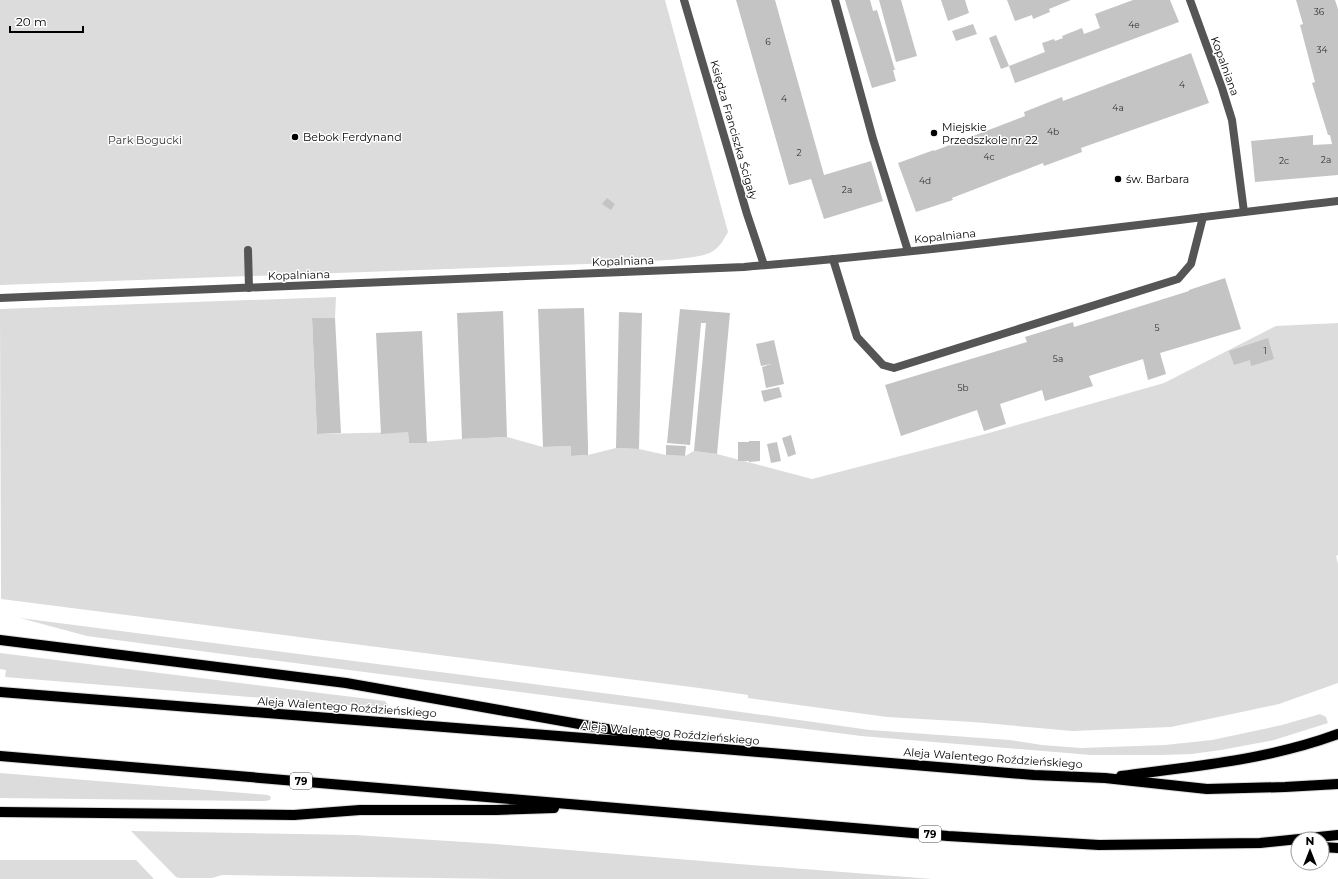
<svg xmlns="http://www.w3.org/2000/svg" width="1338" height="879" viewBox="0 0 1338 879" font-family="Montserrat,sans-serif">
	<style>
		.green { fill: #dcdcdc }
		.building { fill: #c4c4c4 }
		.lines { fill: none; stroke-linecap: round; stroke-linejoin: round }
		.primary-casing { stroke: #dbdbdb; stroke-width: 12 }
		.lane { stroke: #555; stroke-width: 8 }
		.street { stroke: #555; stroke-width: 8 }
		.primary { stroke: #000; stroke-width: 10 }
		.poi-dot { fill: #000; stroke: #fff; stroke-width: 1.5 }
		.labels { text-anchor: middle; stroke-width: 3; stroke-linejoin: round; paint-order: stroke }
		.number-label { font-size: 9px; fill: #313131 }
		.shield { fill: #fff; stroke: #4c4c4c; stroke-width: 1 }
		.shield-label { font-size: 10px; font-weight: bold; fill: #000 }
		.street-label { font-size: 11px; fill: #000; stroke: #fff }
		.poi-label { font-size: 11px; fill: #000; stroke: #fff; text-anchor: start }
		.park-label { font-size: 11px; fill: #333; stroke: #fff }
	</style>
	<rect width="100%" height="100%" fill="#fff"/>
	<g class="green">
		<path d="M0,0h665l63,232c-4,7 -8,15 -15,19 -13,10 -78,10 -97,12l-616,22z"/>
		<path d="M336,297l-1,21 -23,1 5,115 91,-2 1,11 53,-4 45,-2 36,10 28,-1 1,10 16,-1 28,-7 23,1 27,6 19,1 9,-5 23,3 95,25 177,-46 175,-50 112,-57 62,-3v232l-2,1 2,8v119l-59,21 -108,23 -99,4 -99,-9 -86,-5 -139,-19v-3l-49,-7 -698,-89 -1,-290z"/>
		<path d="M20,618l629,81 221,31 140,10 32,5 39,3 84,-3 47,-5 70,-15 38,-11 6,3 2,6 -54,17 -53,10 -29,4 -31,1h-70l-230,-19 -707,-91 -67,-9z"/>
		<path d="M0,653l385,48 3,4 -2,3 -381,-31 1,-7 -6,-1z"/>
		<path d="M0,773l268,22 3,2 -1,3 -5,1 -265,-3z"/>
		<path d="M131,831l224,4 141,9 255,21 182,14h-424l-287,-4 -10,3h-32l-4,-1z"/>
		<path d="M0,860h136l18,19h-154z"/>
	</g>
	<g class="building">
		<path d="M736,0h39l49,175 47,-14 12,40 -59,18 -13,-40 -22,6z"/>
		<path d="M845,0h25l3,11 4,-1 18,60h-2l3,11 -24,7z"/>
		<path d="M879,0h22l16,56 -21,6z"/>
		<path d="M941,0h24l4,13 -21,8z"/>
		<path d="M1007,0h64l-22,9 1,3 -17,7 -1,-4 -17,6z"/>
		<path d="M1133,0h37l9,22 -164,61 -6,-17 36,-14 -3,-9 12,-4 1,2 8,-3 -1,-2 20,-8 2,6 16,-6 -5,-14z"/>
		<path d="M1296,0h39l3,9v166l-83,7 -4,-41 62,-6v10l19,-1 -2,-9h-2l-16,-52 3,-1 -15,-57 3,-1z"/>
		<path d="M973,24l4,10 -21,7 -4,-10z"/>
		<path d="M996,35l13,31 -8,3 -12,-31z"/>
		<path d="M1191,53l18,50 -128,45 1,4 -38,14 -1,-3 -91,35 1,2 -37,12 -18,-49 36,-13v1l91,-35 -1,-4 38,-15 1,4z"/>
		<path d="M607,198l8,6 -4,6 -9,-6z"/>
		<path d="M1225,278l16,51 -81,24 6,21 -18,6 -5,-21 -54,17 4,10 -48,15 -3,-11 -42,14 6,20 -22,7 -7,-21 -76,26 -16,-51 142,-43 -2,-5 48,-15 1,5 115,-36v-1z"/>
		<path d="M584,308l4,137v10l-17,1v-10l-28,1 -5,-138z"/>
		<path d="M680,309l50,4 -13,141 -23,-3 12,-128h-5l-11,122 -23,-2z"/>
		<path d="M503,311l4,126 -45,2 -5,-126z"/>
		<path d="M619,312l23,1 -3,136 -23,-1z"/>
		<path d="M312,318h23l6,115 -24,1z"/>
		<path d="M422,331l5,112h-18l-1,-11 -27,2 -5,-101z"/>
		<path d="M1268,338l6,21 -23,7 -1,-6 -16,5 -5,-14z"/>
		<path d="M774,340l10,44 -18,4 -4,-21 9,-3 -10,2 -5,-22z"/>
		<path d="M779,387l3,10 -18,5 -3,-11z"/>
		<path d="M791,435l5,19 -8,3 -6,-19z"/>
		<path d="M749,441h11v20l-11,1v-12v11h-11v-19h11z"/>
		<path d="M777,442l4,19 -10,2 -4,-19z"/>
		<path d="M666,445l20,1 -1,10 -19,-1z"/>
	</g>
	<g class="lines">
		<defs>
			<g id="primary">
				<path d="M0,640l346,43 318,56"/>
				<path d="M0,692l723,57 311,26 71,3 102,11 78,-2 53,-3"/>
				<path d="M0,756l948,80 151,9 161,-2 78,-8"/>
				<path d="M1121,776c73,-10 147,-16 217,-42"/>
				<path d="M0,812l294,3 66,-5h136l58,-2"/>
				<path d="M1322,847l16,1"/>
			</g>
		</defs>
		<use href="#primary" class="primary-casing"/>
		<g class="lane">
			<path d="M835,0l38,139 35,112"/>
			<path d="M1190,0l32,88 10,32 12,92"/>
			<path d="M248,250l1,38"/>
			<path d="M833,259l24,78 26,28 11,3 284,-89 13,-15 12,-47"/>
		</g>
		<g class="street">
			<path d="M684,0l63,214 17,51"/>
			<path d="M0,298l744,-31c198,-16 396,-43 594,-66"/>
		</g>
		<use href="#primary" class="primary"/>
	</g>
	<g class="poi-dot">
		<circle cx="934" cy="133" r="4"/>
		<circle cx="295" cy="137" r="4"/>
		<circle cx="1118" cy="179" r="4"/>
	</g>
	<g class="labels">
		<g class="number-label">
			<text x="1319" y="15">36</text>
			<text x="1134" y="28">4e</text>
			<text x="768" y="45">6</text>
			<text x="1322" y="53">34</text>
			<text x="1182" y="88">4</text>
			<text x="784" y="102">4</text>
			<text x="1118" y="111">4a</text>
			<text x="1053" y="135">4b</text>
			<text x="799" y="156">2</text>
			<text x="989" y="160">4c</text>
			<text x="1326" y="163">2a</text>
			<text x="1284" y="164">2c</text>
			<text x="925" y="184">4d</text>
			<text x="847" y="193">2a</text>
			<text x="1157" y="331">5</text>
			<text x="1265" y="354">1</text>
			<text x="1058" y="362">5a</text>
			<text x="963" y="391">5b</text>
		</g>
		<g class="shield">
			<rect x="290" y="773" width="22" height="16" rx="3"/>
			<rect x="919" y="826" width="22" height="16" rx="3"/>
		</g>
		<g class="shield-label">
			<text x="301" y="785">79</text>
			<text x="930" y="838">79</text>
		</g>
		<g class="street-label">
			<text transform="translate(1225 66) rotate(70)" y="4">Kopalniana</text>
			<text transform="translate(734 130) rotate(74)" y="4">Księdza Franciszka Ścigały</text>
			<text transform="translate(945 236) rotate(-6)" y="4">Kopalniana</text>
			<text transform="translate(623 261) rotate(-2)" y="4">Kopalniana</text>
			<text transform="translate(299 275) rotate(-2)" y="4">Kopalniana</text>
			<text transform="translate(347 707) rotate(4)" y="4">Aleja Walentego Roździeńskiego</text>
			<text transform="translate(670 733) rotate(5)" y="4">Aleja Walentego Roździeńskiego</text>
			<text transform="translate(993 758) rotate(4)" y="4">Aleja Walentego Roździeńskiego</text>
		</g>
		<g class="poi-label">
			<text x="942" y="131">Miejskie<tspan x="942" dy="13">Przedszkole nr 22</tspan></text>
			<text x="303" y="141">Bebok Ferdynand</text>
			<text x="1126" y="183">św. Barbara</text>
		</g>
		<g class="park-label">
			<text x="145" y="144">Park Bogucki</text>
		</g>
	</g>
	<g transform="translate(1310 851)"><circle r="19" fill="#ffffff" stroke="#999999"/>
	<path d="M0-3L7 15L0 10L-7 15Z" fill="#000000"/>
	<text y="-6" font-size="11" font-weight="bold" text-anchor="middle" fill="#000000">N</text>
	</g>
	<path d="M10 26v6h73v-6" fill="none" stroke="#000000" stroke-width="2"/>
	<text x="16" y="26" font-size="12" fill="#000000" stroke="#ffffff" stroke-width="3" paint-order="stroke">20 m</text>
</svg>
